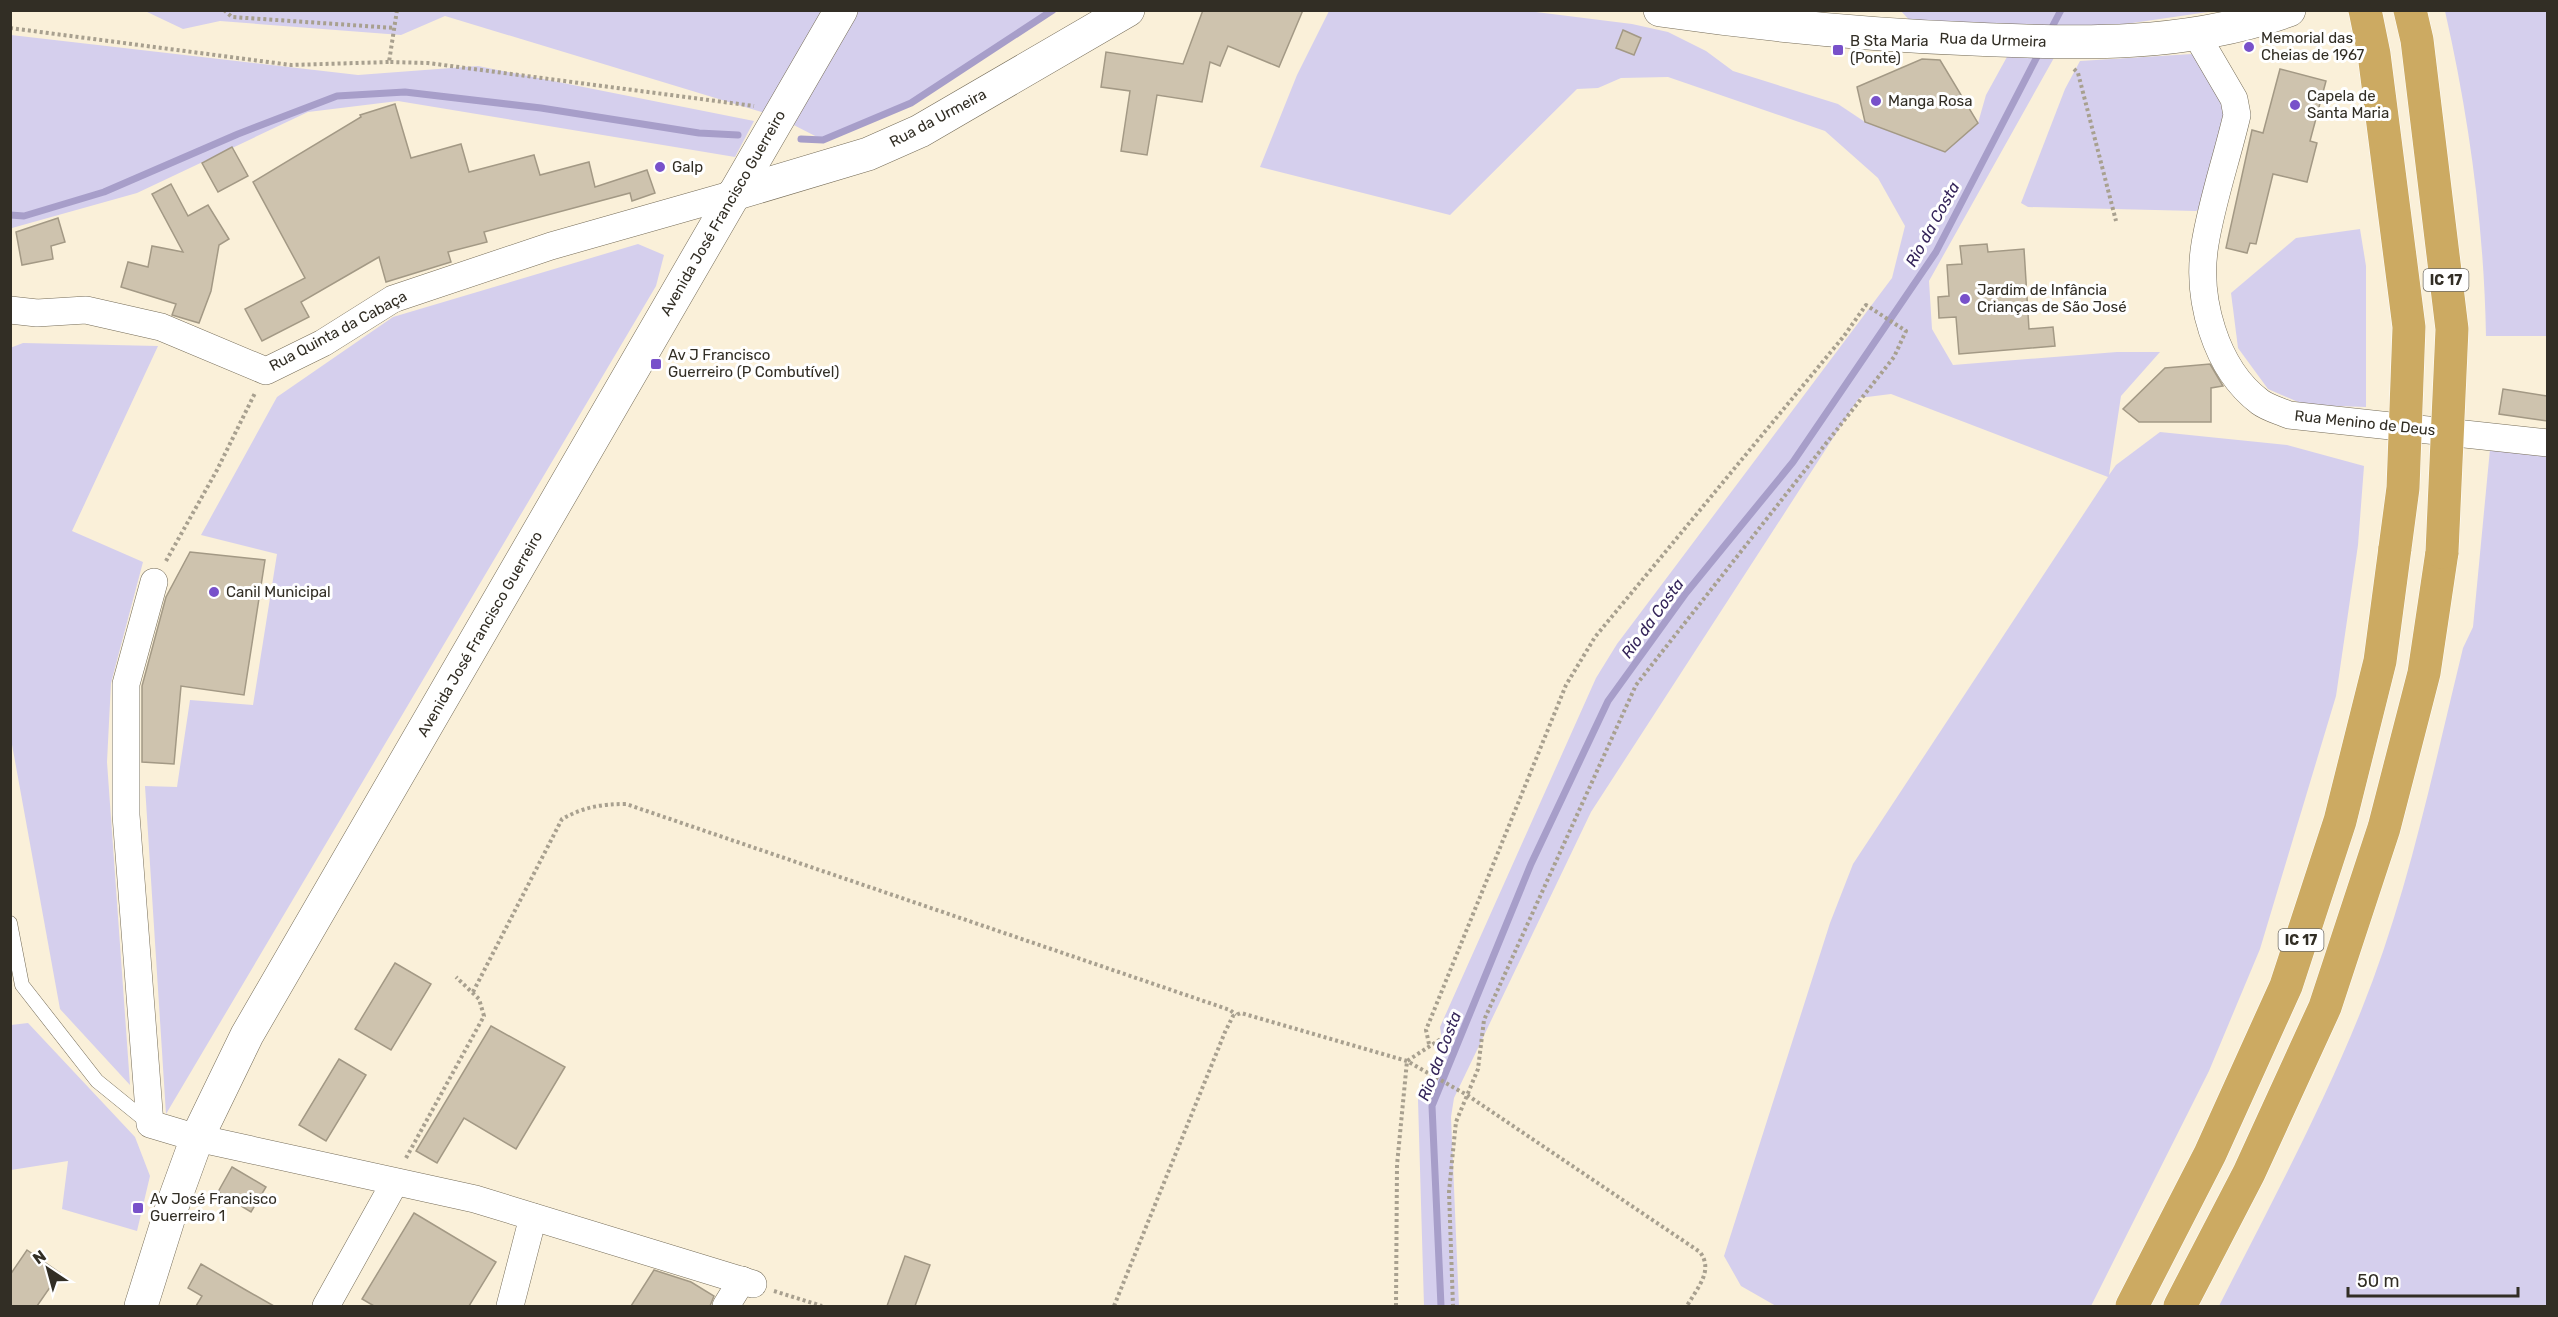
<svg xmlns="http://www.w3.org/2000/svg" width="2558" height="1317" viewBox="0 0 2558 1317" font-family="Rubik,sans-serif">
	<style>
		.green { fill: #d5cfed }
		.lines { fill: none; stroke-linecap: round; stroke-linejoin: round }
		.stream { stroke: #a79ec9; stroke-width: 7 }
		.building { fill: #cec3ae; stroke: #a39985; stroke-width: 1.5 }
		.lane-casing { stroke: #756c58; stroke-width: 15 }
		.street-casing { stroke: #756c58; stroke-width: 28 }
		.secondary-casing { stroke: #756c58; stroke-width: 34 }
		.highway-casing { stroke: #fff; stroke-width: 34 }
		.path { stroke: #a8a08f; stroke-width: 4; stroke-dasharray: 3 3; stroke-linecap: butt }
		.lane { stroke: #fff; stroke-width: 14 }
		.street { stroke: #fff; stroke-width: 27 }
		.secondary { stroke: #fff; stroke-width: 33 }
		.highway { stroke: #ccaa62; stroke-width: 33 }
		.highway-bridge-casing { stroke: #fff; stroke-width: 34; stroke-linecap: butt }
		.highway-bridge { stroke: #ccaa62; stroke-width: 33 }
		.poi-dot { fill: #7851ca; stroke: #fff; stroke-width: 2 }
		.labels { text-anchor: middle; stroke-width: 6; stroke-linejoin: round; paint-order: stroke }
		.shield { fill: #fff; stroke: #706d66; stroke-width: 1.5 }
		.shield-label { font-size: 14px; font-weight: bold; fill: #322e25 }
		.poi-label { font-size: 15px; fill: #322e25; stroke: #fff; text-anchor: start }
		.street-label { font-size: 15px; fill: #322e25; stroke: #fff }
		.water-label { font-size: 16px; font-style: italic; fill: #342459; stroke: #fff }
	</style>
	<rect width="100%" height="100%" fill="#faf0d9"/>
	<g class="green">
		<path d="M1519,10l113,14 36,8 38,19 27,20 105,33 27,18 80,30 33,-29 8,-28 22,-40 47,1 -126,225 3,48 21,36 164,-13h43l-39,44 -12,79 7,-10 44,-33 127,13 77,21 -6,79 -22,151 -76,253 -51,122 -118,235h-315l-35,-20 -17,-30 106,-333 23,-59 255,-387 -217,-83 -32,4 -268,414 -137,286 -3,19 8,189h-35l-6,-206 21,-45 3,-13 -2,-15 156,-349 21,-34 275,-366 13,-52 -27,-48 -53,-47 -157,-54 -47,1 -23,10 -21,1 -127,126 -190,-48 37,-92 32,-64z"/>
		<path d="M145,11h908l-142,92 -88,37 -45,-23 -333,-101 -44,19 -181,-14 -37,8z"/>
		<path d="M1901,11h314l-131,19 -172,-7z"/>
		<path d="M2445,11h102v325h-61c-2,-110 -17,-219 -41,-325z"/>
		<path d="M11,35l347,40 120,-9 276,55 -19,36 -337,-56 -90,11 -171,81 -125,35 -1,49z"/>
		<path d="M2192,54l23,30 10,31 -19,90 -10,6 -168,-4 -7,-4 44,-114 15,-28z"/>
		<path d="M2360,229l6,37v141l-61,-2 -37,-16 -30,-41 -7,-55 65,-55z"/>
		<path d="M638,244l26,11 -8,31 -490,828 -21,-328 32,1 13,-87 63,5 24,-151 -76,-19 76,-138 116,-80z"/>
		<path d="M23,343l135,3 -86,185 71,31 -32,121 -4,79 23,323 -70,-76 -49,-270 -1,-391z"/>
		<path d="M2490,449l57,6v851h-328c49,-97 101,-193 142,-295 47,-116 72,-241 102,-363l10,-21z"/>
		<path d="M28,1023l107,114 15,39 -13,55 -75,-22 6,-48 -57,9v-145z"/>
	</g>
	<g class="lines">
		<g class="stream">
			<path d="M2049,33l12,-23"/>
			<path d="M801,139l22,1 88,-37 142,-93"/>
			<path d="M10,215l14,1 80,-24 134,-58 99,-38 68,-4 136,16 158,25 39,2"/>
			<path d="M1441,1306l-9,-200 99,-242 77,-163 78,-108 107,-131 143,-210 104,-201"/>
		</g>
	</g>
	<g class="building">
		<path d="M1203,10h100l-24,57 -51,-21 -8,20 -10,-4 -8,40 -45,-7 -10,60 -26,-4 9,-60 -29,-4 5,-35 77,12z"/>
		<path d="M1623,30l18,8 -7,17 -18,-7z"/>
		<path d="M1922,59l18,1 38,63 -33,29 -80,-30 -8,-35z"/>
		<path d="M2280,69l46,12 -16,60 7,2 -10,39 -34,-8 -17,70 -6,-1 -3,10 -21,-5 26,-118 11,3z"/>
		<path d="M395,104l16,54 50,-14 8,28 65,-17 6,20 49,-13 6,25 52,-17 8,23 -23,8 -2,-8 -146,39 3,10 -39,10 3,10 -65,20 -7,-25 -78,45 8,15 -47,24 -17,-32 60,-31 -52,-96 108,-65 -1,-2z"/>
		<path d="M232,147l16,29 -30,16 -16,-29z"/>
		<path d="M171,184l17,32 20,-11 21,34 -10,6 -8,46 -12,32 -27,-8 4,-11 -55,-17 7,-25 20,5 4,-21 31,6 -31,-58z"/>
		<path d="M58,218l7,24 -14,4 2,13 -31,6 -6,-33z"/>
		<path d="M1987,244l1,8 36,-3 5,80 24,-2 2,19 -96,8 -3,-37 -17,1 -1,-21 11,-1 -2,-31 15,-1 -2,-18z"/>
		<path d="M2210,364l13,22 -12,2v34h-72l-16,-13 42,-41z"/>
		<path d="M2503,389l44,7v25l-48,-7z"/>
		<path d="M190,552l75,8 -21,135 -63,-9 -7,78 -32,-2v-76l24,-89z"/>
		<path d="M395,963l36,21 -40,66 -36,-21z"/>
		<path d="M491,1026l74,41 -49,82 -52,-31 -27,45 -21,-12z"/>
		<path d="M339,1059l27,16 -40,66 -27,-16z"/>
		<path d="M232,1167l34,20 -15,25 -33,-20z"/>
		<path d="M414,1213l82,49 -27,44h-95l-12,-7z"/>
		<path d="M27,1250l33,23 -23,33h-27v-31z"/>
		<path d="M905,1256l25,9 -15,41h-28z"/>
		<path d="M201,1264l43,25 30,17h-78l6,-10 -14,-8z"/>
		<path d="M654,1270l37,12 23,14 -4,10h-79z"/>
	</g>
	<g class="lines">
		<defs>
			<path id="lane" d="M10,923l12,62 75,96 53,43"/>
			<g id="street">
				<path d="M2196,34l38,65 3,16c-10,43 -25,86 -32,129 -9,54 10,124 55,158 8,6 20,9 29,13l259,28"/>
				<path d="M10,310l27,3 49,-3 75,17 105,44 57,-28 70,-44 158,-53 183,-52"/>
				<path d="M154,582l-28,102v131l24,309 47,14 278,61 278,85"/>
				<path d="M326,1306l69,-124"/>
				<path d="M510,1306l23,-89"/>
				<path d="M726,1306l16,-26"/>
			</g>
			<g id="secondary">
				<path d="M1660,10c104,15 208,25 313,29 106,5 215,8 316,-29"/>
				<path d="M734,194l134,-40 52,-23 208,-121"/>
				<path d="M141,1306l32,-102 24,-66 50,-103 594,-1025"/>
			</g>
			<g id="highway">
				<path d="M2132,1306l78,-152 76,-168 54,-165 40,-160 15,-113"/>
				<path d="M2180,1306l69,-133 76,-166 59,-179 40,-155 18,-121"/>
			</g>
		</defs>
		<use href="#lane" class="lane-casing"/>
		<use href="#street" class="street-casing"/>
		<use href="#secondary" class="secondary-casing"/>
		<use href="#highway" class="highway-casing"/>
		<g class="path">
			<path d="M224,10l8,7 163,11"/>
			<path d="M397,10l-8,52 39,1 326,43"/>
			<path d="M10,28l281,37 98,-3"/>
			<path d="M2074,69l4,4 38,148"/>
			<path d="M166,561l51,-91 38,-77"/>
			<path d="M473,992l89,-173c22,-12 39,-15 64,-15l604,206 6,5"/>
			<path d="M1429,1044l-3,-14 140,-345 29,-48 249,-301 22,-31 40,26 -12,26 -258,328 -152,335 -6,49 -22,53 -2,19 -5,51 4,114"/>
			<path d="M406,1158l78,-142 -5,-17 -23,-22"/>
			<path d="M774,1291l48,15"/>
			<path d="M1114,1306l111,-274 8,-16 8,-3 166,48 60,34 233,157c14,19 -3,36 -13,54"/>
			<path d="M1396,1306l1,-141 10,-104 46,-30"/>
		</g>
		<use href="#lane" class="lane"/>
		<use href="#street" class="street"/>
		<use href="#secondary" class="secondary"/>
		<use href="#highway" class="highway"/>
		<defs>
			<g id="highway-bridge">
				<path d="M2365,10l9,44 35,273 -6,161 -8,60"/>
				<path d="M2410,10l7,30 35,289 -10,223"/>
			</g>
		</defs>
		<use href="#highway-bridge" class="highway-bridge-casing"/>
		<use href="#highway-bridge" class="highway-bridge"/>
	</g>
	<g class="poi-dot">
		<circle cx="2249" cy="47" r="6"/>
		<rect x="1832" y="44" width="12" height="12" rx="3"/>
		<circle cx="1876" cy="101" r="6"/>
		<circle cx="2295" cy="105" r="6"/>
		<circle cx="660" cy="167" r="6"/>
		<circle cx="1965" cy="299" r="6"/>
		<rect x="650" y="358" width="12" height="12" rx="3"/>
		<circle cx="214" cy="592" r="6"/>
		<rect x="132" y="1202" width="12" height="12" rx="3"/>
	</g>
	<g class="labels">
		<g class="shield">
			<rect x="2423.5" y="269" width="45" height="22" rx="4.5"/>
			<rect x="2278.5" y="929" width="45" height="22" rx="4.5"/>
		</g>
		<g class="shield-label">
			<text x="2446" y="285">IC 17</text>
			<text x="2301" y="945">IC 17</text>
		</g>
		<g class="poi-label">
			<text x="2261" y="43">Memorial das<tspan x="2261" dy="17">Cheias de 1967</tspan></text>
			<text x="1850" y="46">B Sta Maria<tspan x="1850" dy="17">(Ponte)</tspan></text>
			<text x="2307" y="101">Capela de<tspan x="2307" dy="17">Santa Maria</tspan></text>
			<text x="1888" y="106">Manga Rosa</text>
			<text x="672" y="172">Galp</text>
			<text x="1977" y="295">Jardim de Infância<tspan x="1977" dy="17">Crianças de São José</tspan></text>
			<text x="668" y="360">Av J Francisco<tspan x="668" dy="17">Guerreiro (P Combutível)</tspan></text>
			<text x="226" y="597">Canil Municipal</text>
			<text x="150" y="1204">Av José Francisco<tspan x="150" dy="17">Guerreiro 1</tspan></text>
		</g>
		<g class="street-label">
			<text transform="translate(1993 40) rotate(2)" y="5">Rua da Urmeira</text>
			<text transform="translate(938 118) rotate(-28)" y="5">Rua da Urmeira</text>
			<text transform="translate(723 213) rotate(-60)" y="5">Avenida José Francisco Guerreiro</text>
			<text transform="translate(338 331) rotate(-28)" y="5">Rua Quinta da Cabaça</text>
			<text transform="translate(2365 423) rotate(6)" y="5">Rua Menino de Deus</text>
			<text transform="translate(480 634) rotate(-60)" y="5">Avenida José Francisco Guerreiro</text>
		</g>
		<g class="water-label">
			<text transform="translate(1932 224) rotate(-61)" y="6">Rio da Costa</text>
			<text transform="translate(1652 618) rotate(-54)" y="6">Rio da Costa</text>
			<text transform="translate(1439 1056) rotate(-69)" y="6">Rio da Costa</text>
		</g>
	</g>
	<rect width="2558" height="1317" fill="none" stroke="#322e25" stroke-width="24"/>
	<g transform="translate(48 1269) rotate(324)" stroke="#ffffff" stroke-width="4.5" paint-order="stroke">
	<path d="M0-4.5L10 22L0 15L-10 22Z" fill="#322e25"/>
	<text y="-9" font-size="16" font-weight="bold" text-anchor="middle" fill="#322e25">N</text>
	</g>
	<path d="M2348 1287v9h170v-9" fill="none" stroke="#322e25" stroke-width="3"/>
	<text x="2357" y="1287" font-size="18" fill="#322e25" stroke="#ffffff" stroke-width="4.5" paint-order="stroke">50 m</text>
</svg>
